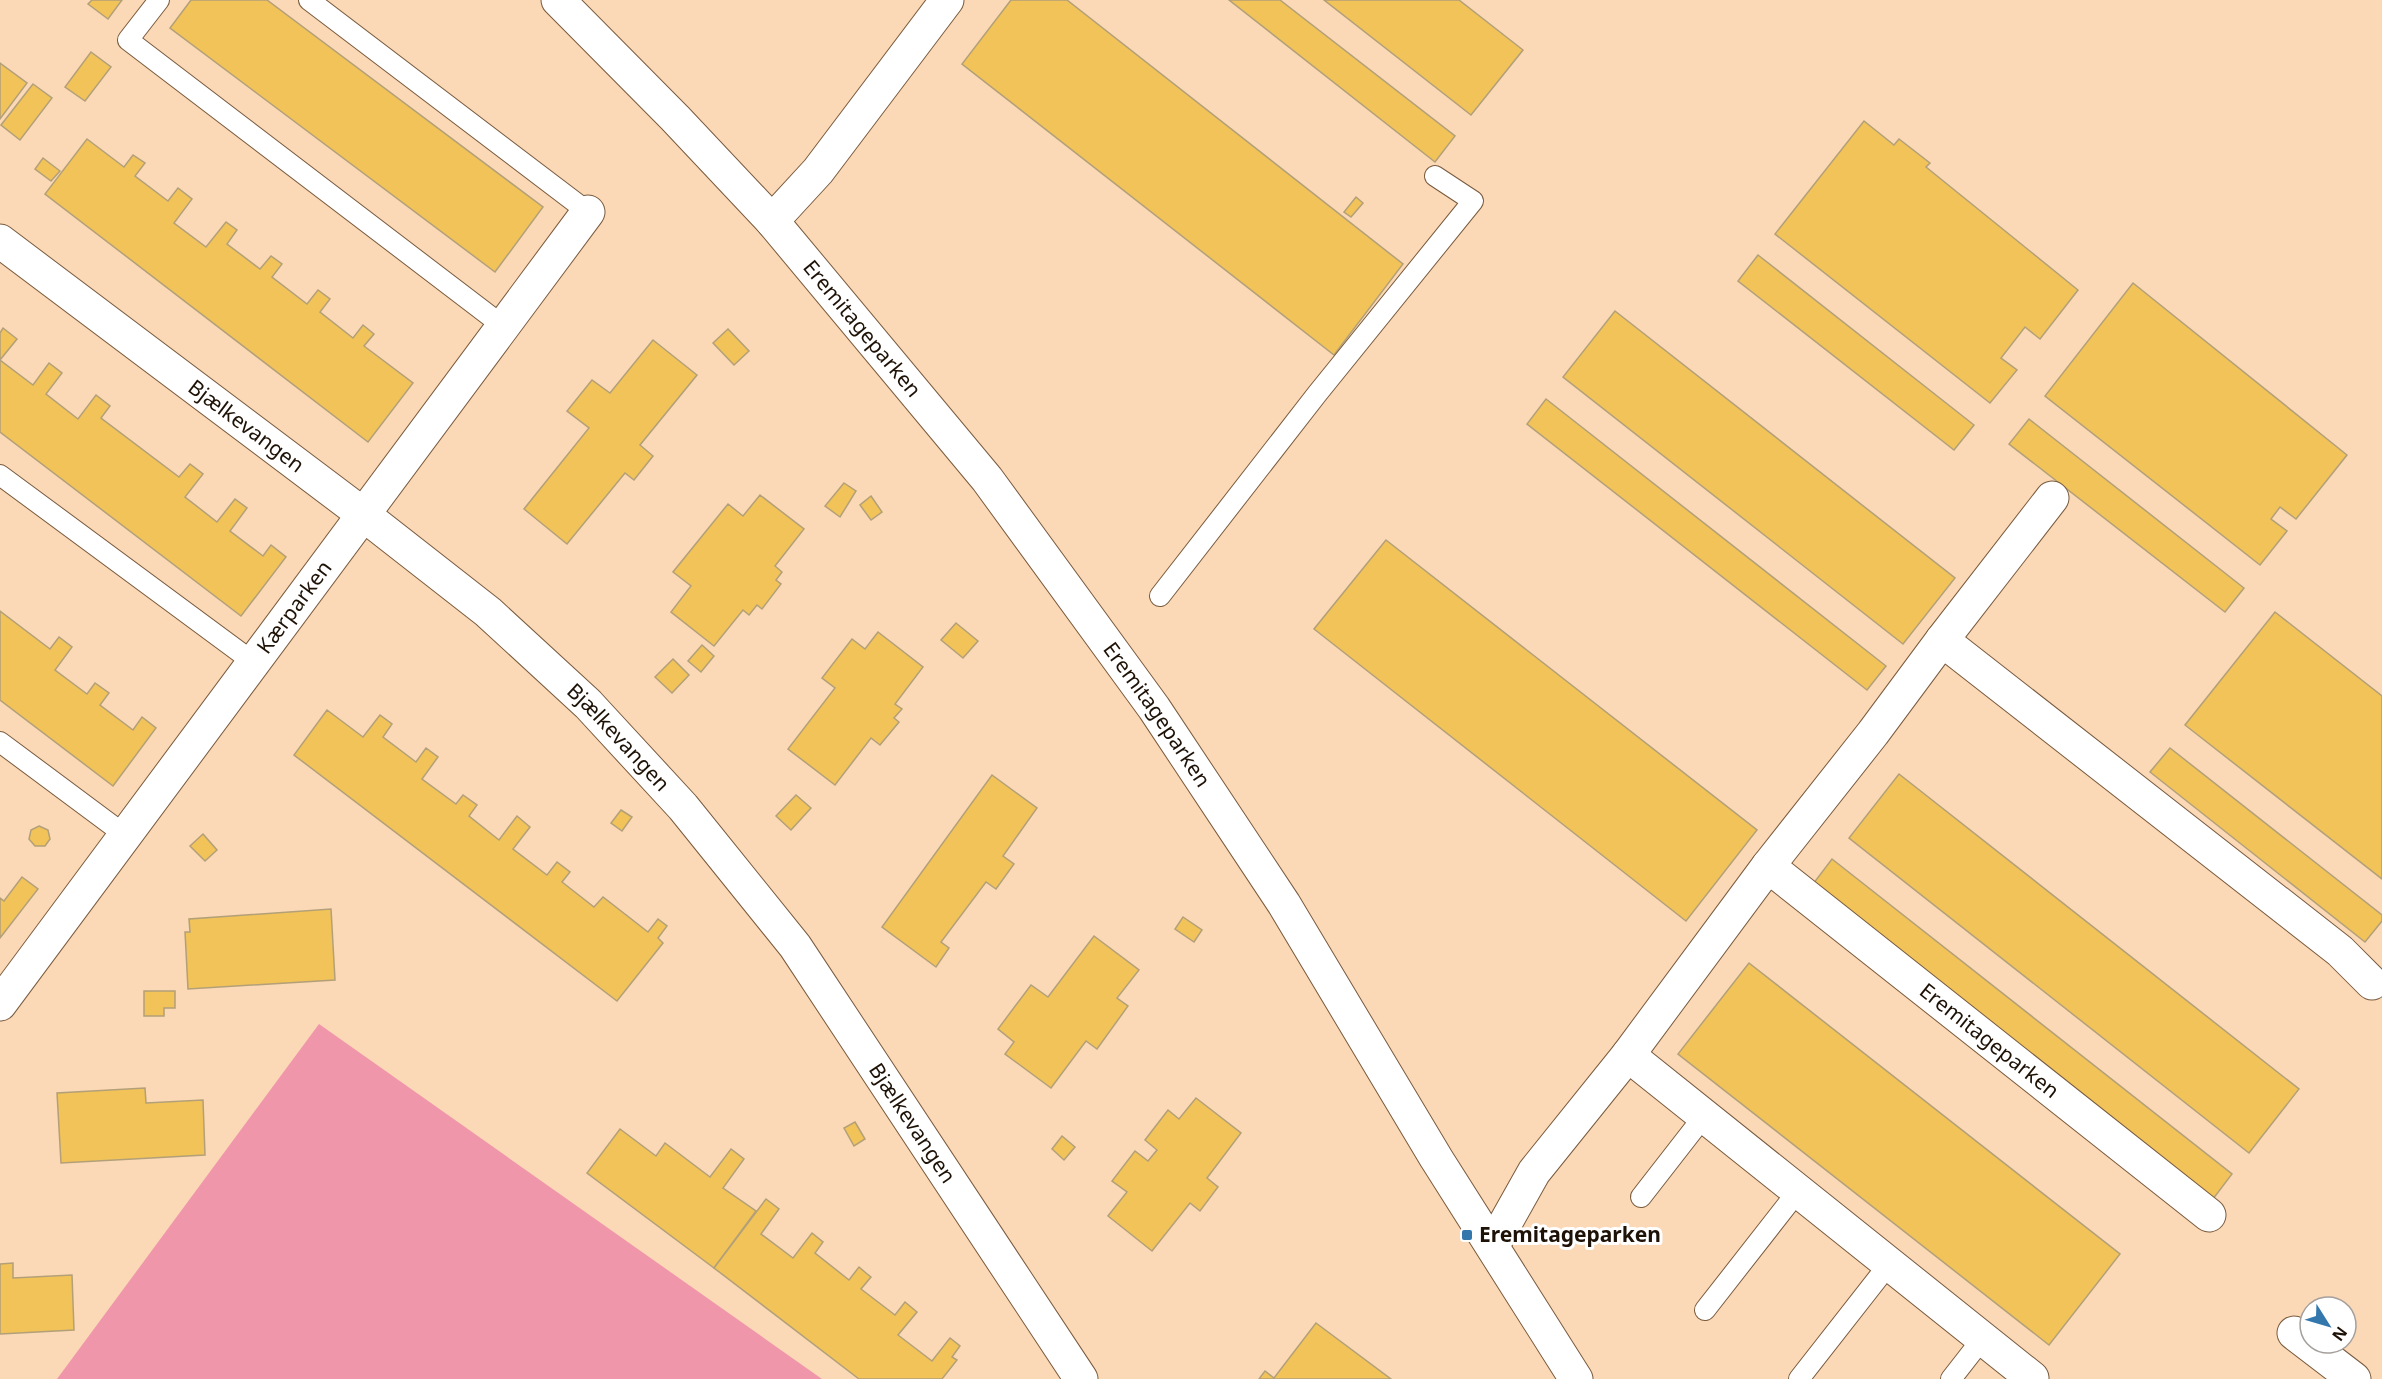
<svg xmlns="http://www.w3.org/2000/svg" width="2382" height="1379" viewBox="0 0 2382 1379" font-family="'Noto Sans',sans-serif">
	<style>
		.green { fill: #f096ab }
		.building { fill: #f1c359; stroke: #b3a078; stroke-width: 1.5 }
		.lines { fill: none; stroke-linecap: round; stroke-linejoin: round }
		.lane-casing { stroke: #795b3e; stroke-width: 22 }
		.street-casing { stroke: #795b3e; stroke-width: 35 }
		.lane { stroke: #fff; stroke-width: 20 }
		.street { stroke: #fff; stroke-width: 33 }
		.poi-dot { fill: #3377ac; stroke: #fff; stroke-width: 2 }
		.labels { text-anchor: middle; stroke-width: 6; stroke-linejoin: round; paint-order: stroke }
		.street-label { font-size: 21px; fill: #1e1207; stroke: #fff }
		.poi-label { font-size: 21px; font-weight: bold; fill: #1e1207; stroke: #fff; text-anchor: start }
	</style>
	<rect width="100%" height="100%" fill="#fbd8b6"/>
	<path class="green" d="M319,1024l503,355h-765z"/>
	<g class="building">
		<path d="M92,0h30l-14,19 -20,-15z"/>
		<path d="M191,0h76l276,207 -48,65 -325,-244z"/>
		<path d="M1011,0h56l336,264 -69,91 -372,-291z"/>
		<path d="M1229,0h51l175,136 -20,26z"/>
		<path d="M1324,0h135l64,50 -52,65z"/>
		<path d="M91,52l20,15 -26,34 -20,-14z"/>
		<path d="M0,63l27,20 -27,36z"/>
		<path d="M33,84l19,14 -32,42 -19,-15z"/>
		<path d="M1864,121l30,24 5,-6 31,24 -4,4 152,123 -38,49 -15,-12 -24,31 16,12 -27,33 -215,-169z"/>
		<path d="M87,139l37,28 9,-12 12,8 -10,13 33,25 10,-13 14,11 -18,24 32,24 20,-25 11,8 -10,14 33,25 11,-13 11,8 -10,13 35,27 11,-14 12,9 -10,13 33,26 10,-13 11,9 -10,12 49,37 -45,59 -323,-248z"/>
		<path d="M43,158l17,13 -9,10 -16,-12z"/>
		<path d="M1356,197l7,6 -12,14 -7,-5z"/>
		<path d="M1758,255l216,170 -20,25 -216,-169z"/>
		<path d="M2133,283l214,172 -51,64 -16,-12 -9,12 16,12 -27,34 -215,-169z"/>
		<path d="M1615,311l340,267 -52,66 -340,-267z"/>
		<path d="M3,328l14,11 -17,21 33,25 16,-22 13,10 -16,21 32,25 18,-24 14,11 -9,12 78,59 11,-13 13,10 -18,23 32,25 18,-23 12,9 -17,23 33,25 8,-11 15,12 -45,59 -241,-184v-99z"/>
		<path d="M728,329l21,22 -15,14 -21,-22z"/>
		<path d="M653,340l44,35 -57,70 13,11 -19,24 -9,-7 -58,71 -43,-35 65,-81 -22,-17 25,-31 18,13z"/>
		<path d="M1546,399l340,267 -19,24 -340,-266z"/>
		<path d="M2029,419l215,169 -19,24 -216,-168z"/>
		<path d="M844,483l12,8 -16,26 -15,-11z"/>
		<path d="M760,495l44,34 -29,37 7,6 -6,8 5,4 -19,25 -5,-4 -8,10 -6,-5 -29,36 -43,-34 20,-26 -18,-14 55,-68 15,12z"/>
		<path d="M871,496l11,16 -11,8 -11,-15z"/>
		<path d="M1386,540l371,290 -71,91 -372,-292z"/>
		<path d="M0,611l50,38 9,-12 13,10 -17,23 32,24 8,-11 14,10 -9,12 33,25 9,-13 14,11 -43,58 -113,-86z"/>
		<path d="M2275,612l107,84v183l-197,-154z"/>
		<path d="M956,623l22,18 -15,17 -22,-18z"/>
		<path d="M878,632l45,35 -28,37 7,5 -8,9 5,4 -19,23 -9,-7 -36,47 -47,-36 47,-61 -13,-10 30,-39 13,10z"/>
		<path d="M702,645l12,11 -13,16 -13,-11z"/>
		<path d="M673,659l16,16 -17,18 -17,-16z"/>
		<path d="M327,710l36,27 17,-22 12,9 -9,13 33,25 10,-14 12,9 -16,22 34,25 7,-9 14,10 -8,11 30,24 18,-24 13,11 -17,22 34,26 10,-13 13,10 -8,10 32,25 9,-10 45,35 10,-13 9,7 -9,12 5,5 -46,58 -323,-246z"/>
		<path d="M2170,748l212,167v6l-17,21 -215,-170z"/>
		<path d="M1899,774l400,315 -50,64 -400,-315z"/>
		<path d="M992,775l45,33 -34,48 11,8 -18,25 -10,-7 -45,60 8,6 -13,19 -54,-40z"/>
		<path d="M796,795l15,13 -20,22 -15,-14z"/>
		<path d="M621,810l11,7 -10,14 -11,-8z"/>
		<path d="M39,826l9,4 2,9 -5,7h-10l-6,-7 2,-9z"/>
		<path d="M203,834l14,16 -12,11 -15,-15z"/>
		<path d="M1832,859l400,315 -19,25 -400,-315z"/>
		<path d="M22,877l16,12 -38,49v-40l4,3z"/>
		<path d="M331,909l4,71 -147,9 -3,-57h5l-1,-13z"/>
		<path d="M1183,917l19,13 -8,12 -19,-13z"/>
		<path d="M1094,936l45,34 -22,28 11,8 -31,43 -11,-8 -35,47 -46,-34 9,-12 -16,-13 33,-44 17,12z"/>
		<path d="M1749,963l371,291 -71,91 -371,-291z"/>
		<path d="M144,991h31v17h-11v8h-20z"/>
		<path d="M145,1088l1,15 57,-3 2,55 -144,8 -4,-70z"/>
		<path d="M1196,1098l45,35 -34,45 11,9 -18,24 -10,-8 -38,48 -44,-35 19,-24 -15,-11 23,-30 13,10 9,-11 -12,-10 23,-30 11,9z"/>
		<path d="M855,1122l10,17 -11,7 -10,-18z"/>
		<path d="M620,1129l36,27 9,-13 45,34 21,-28 13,10 -21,29 33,23 -42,57 -127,-95z"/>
		<path d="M1062,1136l13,11 -11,13 -12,-11z"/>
		<path d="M766,1199l13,10 -18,25 32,24 19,-25 11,9 -8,11 34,27 10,-13 7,6 5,4 -10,12 34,26 10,-13 12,10 -19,23 34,26 18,-23 10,8 -8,11 5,3 -15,19h-83l-145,-111z"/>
		<path d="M13,1263v15l59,-3 2,55 -74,4v-70z"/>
		<path d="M1316,1323l75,56h-132l6,-8 9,7z"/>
	</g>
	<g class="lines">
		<defs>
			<g id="lane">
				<path d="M159,0l-31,40 375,286"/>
				<path d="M309,0l279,212"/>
				<path d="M0,475l253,187"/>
				<path d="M1160,596l157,-202 156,-193 -38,-25"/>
				<path d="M0,742l125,93"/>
				<path d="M1641,1197l63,-81"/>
				<path d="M1705,1310l93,-119"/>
				<path d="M1799,1379l90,-115"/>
				<path d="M1951,1379l32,-41"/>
			</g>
			<g id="street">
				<path id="s1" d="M558,0l117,118 97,103 215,258 167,229 130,196 152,254 140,221"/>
				<path d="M772,221l46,-50 129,-171"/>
				<path id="s2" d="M0,241l364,274 124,97 100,92 95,103 112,139 286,433"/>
				<path d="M1942,640l398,311 32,32"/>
				<path id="s3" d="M1768,866l441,349"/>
				<path id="s4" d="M0,1004l588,-792"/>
				<path d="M1628,1055l404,323"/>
				<path d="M1493,1245l41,-73 94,-117 140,-189 105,-133 69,-93 110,-142"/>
				<path d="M2294,1333l60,46"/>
			</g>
		</defs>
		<use href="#lane" class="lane-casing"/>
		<use href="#street" class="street-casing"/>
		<use href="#lane" class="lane"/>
		<use href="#street" class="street"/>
	</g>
	<rect class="poi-dot" x="1461" y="1229" width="12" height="12" rx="3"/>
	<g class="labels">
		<g class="street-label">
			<text dy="7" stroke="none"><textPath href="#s1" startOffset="448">Eremitageparken</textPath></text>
			<text dy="7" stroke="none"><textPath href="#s2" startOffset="308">Bjælkevangen</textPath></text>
			<text dy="7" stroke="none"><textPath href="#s4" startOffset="494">Kærparken</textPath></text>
			<text dy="7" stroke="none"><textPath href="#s1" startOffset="934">Eremitageparken</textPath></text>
			<text dy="7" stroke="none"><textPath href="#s2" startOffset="794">Bjælkevangen</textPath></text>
			<text dy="7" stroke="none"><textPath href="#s3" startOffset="282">Eremitageparken</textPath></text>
			<text dy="7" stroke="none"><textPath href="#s2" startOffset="1280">Bjælkevangen</textPath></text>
		</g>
		<g class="poi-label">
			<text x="1479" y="1242">Eremitageparken</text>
		</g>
	</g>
	<g transform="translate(2328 1325) rotate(127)"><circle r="28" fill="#ffffff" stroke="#a5a09c" stroke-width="1.5"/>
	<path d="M0-4.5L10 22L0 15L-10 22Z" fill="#3377ac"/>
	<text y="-9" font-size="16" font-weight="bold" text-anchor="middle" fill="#1e1207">N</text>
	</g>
</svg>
